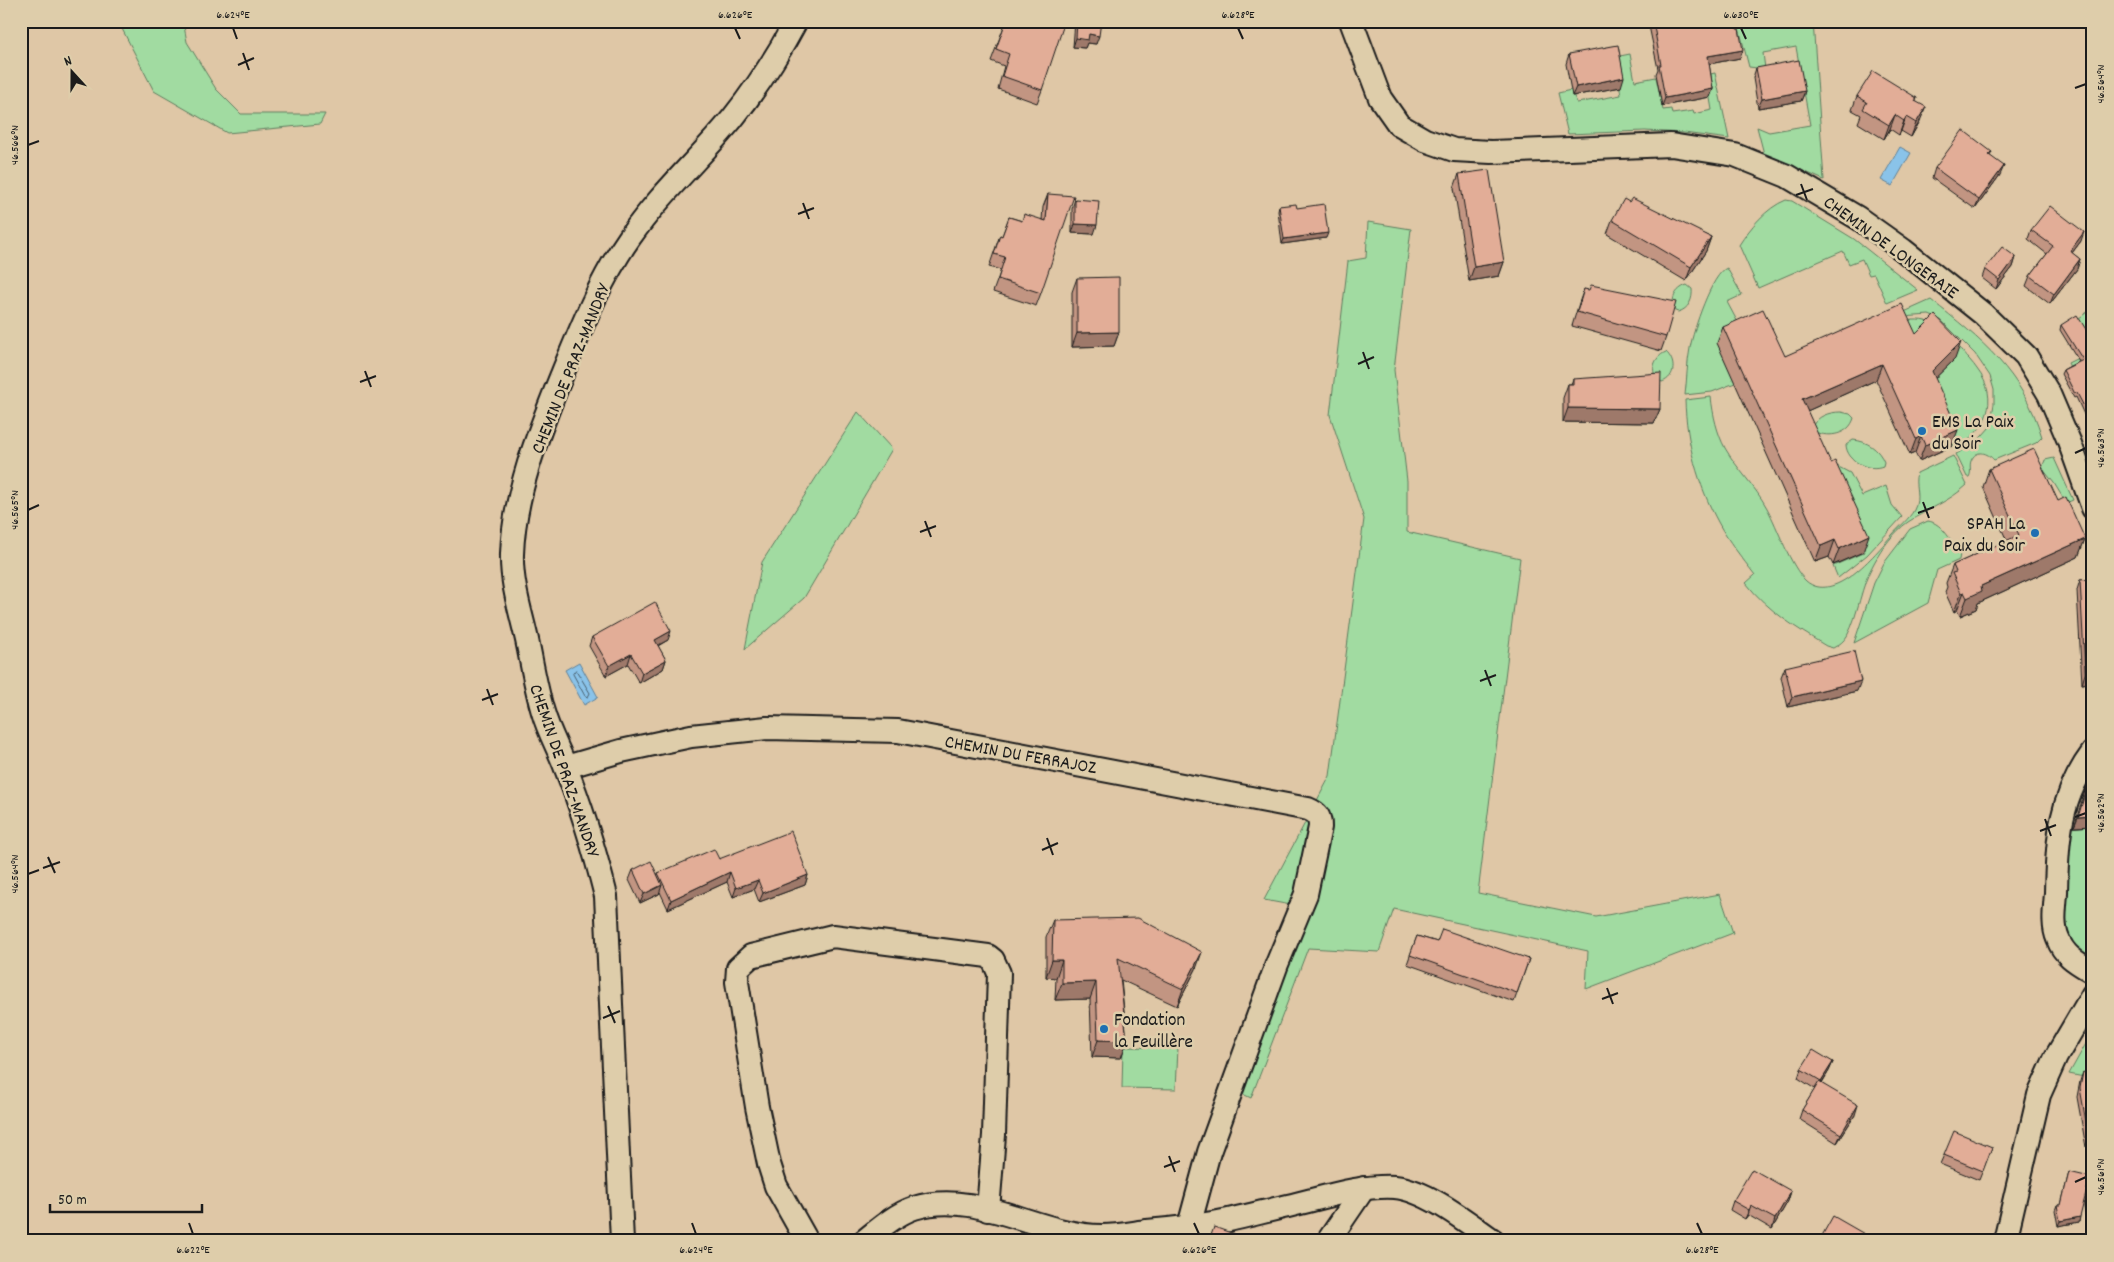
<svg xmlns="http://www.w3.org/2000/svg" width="2114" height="1262" viewBox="0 0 2114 1262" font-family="Dekko,sans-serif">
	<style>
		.green { fill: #a1dba1; stroke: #5e7c5e }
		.water { fill: #8ac3e9; stroke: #5e8097 }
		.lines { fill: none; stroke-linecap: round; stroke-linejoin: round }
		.shore { stroke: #485f6e; stroke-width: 1 }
		.minor-casing { stroke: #1c1c1c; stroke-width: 26 }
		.minor { stroke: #decdaa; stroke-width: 22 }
		.wall { fill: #c29582; stroke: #1c1c1c }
		.shaded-wall { fill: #9e796a; stroke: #1c1c1c }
		.building { fill: #e2ad97; stroke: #1c1c1c }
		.ticks { fill: none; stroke: #1c1c1c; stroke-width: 2 }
		.poi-dot { fill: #1f6fb2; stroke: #decdaa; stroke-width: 2 }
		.labels { text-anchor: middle; stroke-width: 5; stroke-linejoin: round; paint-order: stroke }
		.street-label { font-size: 19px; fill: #1c1c1c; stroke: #decdaa }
		.poi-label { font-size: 19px; fill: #1c1c1c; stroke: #decdaa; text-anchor: start }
		.neatline { fill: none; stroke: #1c1c1c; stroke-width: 2 }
		.ticks-label { font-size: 12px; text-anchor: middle; fill: #1c1c1c }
	</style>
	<rect width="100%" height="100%" fill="#dfc7a6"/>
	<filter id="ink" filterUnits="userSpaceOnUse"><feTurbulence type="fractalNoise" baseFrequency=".02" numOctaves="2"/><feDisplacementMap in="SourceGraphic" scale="10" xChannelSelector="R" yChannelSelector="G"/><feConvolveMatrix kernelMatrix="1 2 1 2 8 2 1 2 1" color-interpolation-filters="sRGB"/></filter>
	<g filter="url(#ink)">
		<g class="green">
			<path d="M118,21h65l4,21 29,47 25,25h84l-5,10 -93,9 -73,-42z"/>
			<path d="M1754,21h59l11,159 -60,-26 -7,-27 12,5 41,-7 -14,-78 -33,6 2,16 -16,-2 -11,-43z"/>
			<path d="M1630,54l5,27 21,-4 7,33 8,-1 1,5 21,-3 1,3 18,-4 -6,-35 9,-2 14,66 -45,-6 -39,-2 -77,3 -10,-41 13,-3 6,13 44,-8 -6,-38z"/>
			<path d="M1786,200l6,1 62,38 64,51 -31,13 -13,-29 -5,1 -7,-16 -13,5 -6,-13 -85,37 -19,-43c11,-17 27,-37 47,-45z"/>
			<path d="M1368,222l43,7 -17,141 13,111v51l113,26 -42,335 118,24 124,-23 13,39 -147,56 2,-38 -194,-42 -15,43 -71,-4 -57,150 -25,-12 65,-181 -27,-5 66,-124 34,-257 -34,-104 18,-154 18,-3z"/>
			<path d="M1727,268l15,27 -15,7 16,30 -8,51 -23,9 -27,3c2,-16 2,-32 5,-47 3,-17 22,-75 37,-80z"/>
			<path d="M1687,285l5,4c1,10 -3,20 -14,23l-3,-1c-5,-11 0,-22 12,-26z"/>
			<path d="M1931,300c51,40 92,73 111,137l-6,6 -42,17c-6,-7 -18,-12 -23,1 -2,5 1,11 -2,16h-2l-11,-23 19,-10 15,-17 4,-23v-14l-4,-14 -15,-22 -34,-34 -12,-5 -26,2 -1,-4z"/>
			<path d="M2093,308v51l-22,10 -3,-6 20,-10 -9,-35z"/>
			<path d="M1913,320c25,-1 33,13 49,31 5,6 11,12 15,18 24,31 9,63 -22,80l-39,-105 -11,-22z"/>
			<path d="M1666,352c10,9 10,25 -4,30 -14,-7 -9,-25 4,-30z"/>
			<path d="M1711,397c2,18 6,36 14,51 12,21 30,38 42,60 11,20 23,58 39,73 28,24 69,-27 86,-46 7,-8 17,-16 22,-25 7,-13 -1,-25 3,-37l36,-17 14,29c-17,16 -39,24 -59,37 -14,10 -26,26 -34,41 -14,24 -15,51 -27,73 -3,5 -8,9 -14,12l-7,-2c-30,-18 -58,-35 -80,-63l9,-8c-13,-17 -27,-34 -37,-53 -20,-37 -32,-81 -33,-122z"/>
			<path d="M858,412l34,37 -88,149 -59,51 17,-87z"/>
			<path d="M1841,412l9,2 4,4c-5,17 -25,20 -39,14l-3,-5c5,-11 17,-15 29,-15z"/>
			<path d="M1853,440c14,1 26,9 31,22l-1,4c-15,6 -36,-5 -37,-21z"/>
			<path d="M2054,458l19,42 -7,3 -12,-20 -12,-15 3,-8z"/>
			<path d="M1837,466l13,7 12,23 24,-10 6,19 10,12 -35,38 -29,23 -5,-12 32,-14 -34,-76z"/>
			<path d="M1928,521c15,2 24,22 32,33l-1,6 -22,10 -9,33 -74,40 20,-60 10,-20 26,-34z"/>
			<path d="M2093,826v130l-17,-6 -12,-14 5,-108z"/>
			<path d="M2093,1031v53l-9,-7 -15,-3z"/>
			<path d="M1123,1047l55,1 -2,41 -54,-1z"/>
		</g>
		<g class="water">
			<path d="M1900,147l11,6 -19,33 -11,-6z"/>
			<path d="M579,662l19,35 -14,8 -19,-35z"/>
		</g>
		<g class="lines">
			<path class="shore" d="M576,670l14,23 -2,4 -3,-1 -12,-22z"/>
			<defs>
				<g id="minor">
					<path d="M1351,21l29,77 19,27 26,15 29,10 37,2 180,-7 64,10 52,21 71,42 45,32 80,64 43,42 23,38 20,47 24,67"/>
					<path d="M2093,752c-34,46 -36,87 -37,141 -1,15 -4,32 2,46 6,17 20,24 35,33"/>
					<path d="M566,767l55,-16 70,-15 76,-8 131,3 410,78c10,4 12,8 12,18l-14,67 -29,70 -68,188 -20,74"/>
					<path d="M622,1241l-16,-345c-11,-44 -24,-88 -41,-130 -7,-18 -17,-36 -22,-54 -7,-23 -11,-48 -16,-72 -6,-27 -16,-57 -15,-86 2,-62 28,-125 51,-182 19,-46 38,-94 67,-135 30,-43 69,-78 102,-118 24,-30 46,-64 64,-98"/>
					<path d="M807,1241l-31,-55 -7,-22 -12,-57 -20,-125 1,-14 13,-12 82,-20 155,20 5,4 6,13 -5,162 -6,75"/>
					<path d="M864,1241c15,-12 32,-27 50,-33 63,-20 125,28 188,28 15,0 30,-3 45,-5 23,-2 48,-5 71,-9 23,-4 47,-11 70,-16 35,-8 71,-21 107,-19 32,3 73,36 99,54"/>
					<path d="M1328,1241l36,-53"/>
					<path d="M2005,1241l34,-146 17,-38 37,-63"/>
				</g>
			</defs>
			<use href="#minor" class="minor-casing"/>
			<use href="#minor" class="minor"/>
		</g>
		<g class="wall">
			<path d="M1006,21l36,69 -5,13 -39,-14 6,-23 -13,-5z"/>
			<path d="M1075,21h26l-5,23 -9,-1 -2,5 -12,-1z"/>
			<path d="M1648,21h87l5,37 -31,6 4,25 -3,8 -48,9 -6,-32 2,-5z"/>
			<path d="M1569,54l52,33 -49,9 -6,-32z"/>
			<path d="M1756,68l49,23 -4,10 -43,7 -5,-30z"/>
			<path d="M1857,96l60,2 -1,3 4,20 -9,16 -10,-6 -2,4 -9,-6 -6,10 -26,-16 3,-8 -9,-5z"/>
			<path d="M1992,152l-2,4 10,19 -25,34 -43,-31 3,-10z"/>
			<path d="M1459,174l45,88 -5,14 -30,5 -15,-93z"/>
			<path d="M1048,194l-7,99 -5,13 -43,-14 8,-22 -12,-3 11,-32 2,1 7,-19 13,4 20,-1 1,-13z"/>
			<path d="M1075,199l19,35 -22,-1v-24z"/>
			<path d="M1629,202l82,35 -5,14 -20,30 -79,-47 5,-14z"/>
			<path d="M1279,206l18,2 29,30 -44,6 -4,-33z"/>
			<path d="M2031,230l50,11 -9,12 8,6 -3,10 -27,35 -24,-18 4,-10 17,-22 -19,-15z"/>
			<path d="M2016,257l-3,10 -17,22 -14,-11 3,-9z"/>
			<path d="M1077,278l42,54 -5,14 -42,1v-55z"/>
			<path d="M1584,289l82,48 -5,14 -89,-25 7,-23z"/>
			<path d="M2061,325l32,17v84l-4,-6 -2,1 -11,-24 -2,1 -13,-24 2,-4 16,-9 -19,-31z"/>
			<path d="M1723,327l62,29 131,-22 39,25 -20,19 17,68 -33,15 -4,-8 -5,2 -34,-75 -69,31 56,141 -30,13 -4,-8 -14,5 -98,-219z"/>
			<path d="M1573,379l87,30 -6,14 -91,-1v-24l5,-14h3z"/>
			<path d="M1989,469l69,32 27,38 -7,18 -100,46 -2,6 -16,7 -3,-6 -3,2 -9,-20 2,-5 -1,-4 7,-18 54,-24 -24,-54z"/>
			<path d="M2093,579v141h-1l-3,-37 -7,1 -5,-94 3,-10z"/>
			<path d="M592,637l76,3 -10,6 8,14 -3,9 -24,14 -11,-19 -22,12 -17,-30z"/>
			<path d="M1785,667l72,24 -69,16 -7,-30z"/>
			<path d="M2089,781l4,45 -19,1 11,-36z"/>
			<path d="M719,859l89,16 -3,10 -46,17 -5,-13 -21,8 -6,-15 -59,27 -8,-17 -1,2 -19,9 -11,-23 4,-10 25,5v-2z"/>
			<path d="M1053,920l143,49 -19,37 -56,-26 6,61 -6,17 -29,-1 -2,-58 -35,1 1,-22 -10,-1v-40z"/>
			<path d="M1417,936l20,6 92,17 -15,43 -107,-38z"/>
			<path d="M1833,1062l-4,9 -7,12 33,32 -18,28 -38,-24 3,-9 13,-21 -17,-11 3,-9z"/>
			<path d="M2083,1072l10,68 -5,1 -2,6 -9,-50 3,-16z"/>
			<path d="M1992,1147l-13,33 -39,-16 4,-9z"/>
			<path d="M2069,1172l10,50 -21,4 -3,-16 2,-5h4z"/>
			<path d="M1791,1191l-3,10 -16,28 -24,-14 -3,4 -15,-9 3,-9z"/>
			<path d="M2087,1196h6v37l-5,1 -4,-28z"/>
		</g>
		<g class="shaded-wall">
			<path d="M1089,34l10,2 -3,8 -9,-1 -2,5 -12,-1 3,-9z"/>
			<path d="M1743,50l-3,8 -36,7 4,-9z"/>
			<path d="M1624,77l-3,10 -49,9 4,-9z"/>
			<path d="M1713,89l-3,8 -48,9 3,-8z"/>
			<path d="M1805,91l-4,10 -43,7 4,-9z"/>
			<path d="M1926,107l-6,14 -9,16 5,-14z"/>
			<path d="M1895,115l-5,14 -6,10 5,-14z"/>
			<path d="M1906,117l-5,14 -2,4 5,-14z"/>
			<path d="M2004,166l-4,9 -25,34 4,-9z"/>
			<path d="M1075,224l22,1 -3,9 -22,-1z"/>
			<path d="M2084,232l-3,9 -15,20 4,-10z"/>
			<path d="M1328,233l-2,5 -44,6 2,-5z"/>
			<path d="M1711,237l-5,14 -20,30 5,-14z"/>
			<path d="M2016,257l-3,10 -17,22 3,-9z"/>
			<path d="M2080,259l-3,10 -27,35 4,-10z"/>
			<path d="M1504,262l-5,14 -30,5 5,-14z"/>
			<path d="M1119,332l-5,14 -42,1 5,-14z"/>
			<path d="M1961,342l-6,17 -29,28 6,-16z"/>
			<path d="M1882,364l-6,16 -80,36 6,-17z"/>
			<path d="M1568,408l92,1 -6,14 -91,-1z"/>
			<path d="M2091,415l-2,5 -2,1 2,-5z"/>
			<path d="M1958,430l-6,16 -33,15 6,-16z"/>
			<path d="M1921,436l-6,17 -5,2 6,-16z"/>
			<path d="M1869,535l-6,17 -30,13 6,-16z"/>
			<path d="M2085,539l-7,18 -100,46 -2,6 -16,7 7,-18 14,-12z"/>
			<path d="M1835,540l-6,17 -14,5 6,-16z"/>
			<path d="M1964,592l-7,18 -3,2 7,-19z"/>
			<path d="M671,631l-3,9 -17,9 4,-9z"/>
			<path d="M631,654l-3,10 -22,12 3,-10z"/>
			<path d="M666,660l-3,9 -24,14 3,-10z"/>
			<path d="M2093,673l-4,10 -7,1 3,-10z"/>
			<path d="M1861,681l-4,10 -69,16 4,-10z"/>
			<path d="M2093,816v10l-19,1 4,-10z"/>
			<path d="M730,872l-3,10 -59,27 3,-9z"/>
			<path d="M808,875l-3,10 -46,17 4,-9z"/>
			<path d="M758,880l-4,9 -21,8 3,-9z"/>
			<path d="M662,885l-3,9 -19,9 4,-9z"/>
			<path d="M1202,952l-6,17 -19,37 6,-17z"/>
			<path d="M1052,960h10l-6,18 -10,-1z"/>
			<path d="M1096,982l-6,17 -35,1 7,-17z"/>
			<path d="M1098,1040l29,1 -6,17 -29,-1z"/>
			<path d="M1833,1062l-4,9 -12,19 4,-9z"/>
			<path d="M1858,1105l-3,10 -18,28 4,-9z"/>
			<path d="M2093,1132v8l-5,1 2,-8z"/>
			<path d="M1791,1191l-3,10 -16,28 3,-10z"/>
			<path d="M1751,1206l-3,9 -3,4 4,-9z"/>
			<path d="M2080,1217l-1,5 -21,4 2,-5z"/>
			<path d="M2092,1224h1v9l-5,1z"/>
		</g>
		<g class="building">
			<path d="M1006,21h59l-23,69 -40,-14 7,-22 -13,-5z"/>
			<path d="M1077,21h24l-2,15 -10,-2 -1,6 -12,-2z"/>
			<path d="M1653,21h82l2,8h2l4,21 -35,6 5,33 -48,9 -6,-33h2z"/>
			<path d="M1618,45l6,32 -48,10 -7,-33z"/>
			<path d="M1799,60l6,31 -43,8 -6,-31z"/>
			<path d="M1873,71l44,27 -2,3 11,6 -10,16 -10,-6 -2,4 -9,-6 -6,10 -26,-16 4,-7 -10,-6z"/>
			<path d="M1963,130l29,22 -3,3 15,11 -25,34 -44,-32z"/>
			<path d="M1489,170l15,92 -30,5 -15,-93z"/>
			<path d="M1048,194l26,2 -33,97 -43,-14 7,-22 -11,-3 6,-19 2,1 7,-19 13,4 2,-7 22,7z"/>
			<path d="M1632,198l79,39 -20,30 -79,-47 12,-21 5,3z"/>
			<path d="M1075,199l24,2 -2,24 -22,-1z"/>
			<path d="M1296,204l1,4 27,-4 4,29 -44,6 -5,-33z"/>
			<path d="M2050,206l34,26 -14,19 10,8 -26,35 -24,-18 23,-30 -22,-16z"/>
			<path d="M2002,247l14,10 -17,23 -14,-11z"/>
			<path d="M1119,277v55l-42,1v-55z"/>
			<path d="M1591,285l85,17 -10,35 -89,-25 7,-23 5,1z"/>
			<path d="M1902,304l14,30 19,-19 26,27 -29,29 26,59 -33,15 -4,-9 -5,3 -34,-75 -80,35 29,64 4,-2 34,74 -30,14 -4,-9 -14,6 -98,-219 40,-18 22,47z"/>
			<path d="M2077,315l10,16 6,11v76l-2,-3 -2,1 -12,-23 -2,1 -12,-24 20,-10 -22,-35z"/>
			<path d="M1661,373l-1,36 -92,-1v-24h5v-5z"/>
			<path d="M2034,449l24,52 8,-4 19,42 -104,47 1,5 -15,7 -3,-6 -3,1 -9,-20 4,-1 -3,-7 66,-30 -30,-66z"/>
			<path d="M2093,579v94l-8,1 -5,-94z"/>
			<path d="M655,602l16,29 -16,9 11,20 -24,13 -11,-19 -22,12 -17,-29z"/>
			<path d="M1854,651l7,30 -69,16 -7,-30z"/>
			<path d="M2093,774v42l-15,1 11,-36z"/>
			<path d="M791,831l17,44 -45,18 -5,-13 -22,8 -6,-16 -59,28 -13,-27 56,-24 5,10z"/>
			<path d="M651,861l11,24 -18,9 -11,-24z"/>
			<path d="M1138,918l64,34 -19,37 -65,-31 9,83 -29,-1 -2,-58 -34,1v-23h-10l1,-40z"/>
			<path d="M1442,929l87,30 -12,34 -107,-38 7,-19 20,6z"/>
			<path d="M1813,1050l20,12 -12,19 -20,-12z"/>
			<path d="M2083,1072l10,3v57l-3,1 -1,6 -9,-51z"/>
			<path d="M1819,1082l39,23 -17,29 -39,-24z"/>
			<path d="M1954,1131l38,16 -9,24 -39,-16z"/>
			<path d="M1752,1169l39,22 -16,28 -24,-13 -2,4 -16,-9z"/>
			<path d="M2069,1172l21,5 -10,40 -20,4 -3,-16h4z"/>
			<path d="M2087,1196h6v28h-1z"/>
			<path d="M1833,1216l40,23 -1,2h-53z"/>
			<path d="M1214,1227l37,13 -1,1h-41z"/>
		</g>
	</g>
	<path class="ticks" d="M233,28l4,11M735,28l5,11M1238,28l5,11M1741,28l5,11M243,53l6,17M238,65l16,-7M2075,88l11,-4M28,145l11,-4M1801,184l6,16M1796,195l17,-6M803,203l6,16M798,214l16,-6M1363,352l6,17M1358,364l16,-7M365,371l6,16M360,382l16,-6M2075,453l11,-5M1923,502l6,16M28,510l11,-5M1918,513l16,-6M925,521l6,16M920,532l16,-6M1485,670l6,16M1480,681l16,-6M487,689l6,16M482,700l16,-6M2075,817l11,-4M2045,819l6,17M2040,831l16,-6M1047,838l6,17M1042,850l16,-7M48,857l7,16M43,868l17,-6M28,874l11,-4M1607,988l6,16M1602,999l16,-6M608,1006l7,17M603,1018l17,-7M1169,1156l6,16M1164,1167l16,-6M2075,1182l11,-5M189,1223l4,11M692,1223l4,11M1194,1223l5,11M1697,1223l5,11"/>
	<g class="poi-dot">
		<circle cx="1922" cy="431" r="5"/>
		<circle cx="2035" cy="533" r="5"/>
		<circle cx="1104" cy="1029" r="5"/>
	</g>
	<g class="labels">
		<g class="street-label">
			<text transform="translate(1892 246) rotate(36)" y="7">CHEMIN DE LONGERAIE</text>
			<text transform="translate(569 368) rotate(-68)" y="7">CHEMIN DE PRAZ-MANDRY</text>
			<text transform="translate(1021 753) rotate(10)" y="7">CHEMIN DU FERRAJOZ</text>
			<text transform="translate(566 770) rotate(71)" y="7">CHEMIN DE PRAZ-MANDRY</text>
		</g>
		<g class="poi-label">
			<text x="1932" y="427">EMS La Paix<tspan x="1932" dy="22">du Soir</tspan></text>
			<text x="2025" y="529" text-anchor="end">SPAH La<tspan x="2025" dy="22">Paix du Soir</tspan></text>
			<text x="1114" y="1025">Fondation<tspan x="1114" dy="22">la Feuillère</tspan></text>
		</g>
	</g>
	<rect width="2114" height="1262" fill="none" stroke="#decdaa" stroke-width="55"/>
	<g transform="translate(72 72) rotate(339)" stroke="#decdaa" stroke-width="4" paint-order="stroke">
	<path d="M0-4L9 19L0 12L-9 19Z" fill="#1c1c1c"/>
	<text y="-8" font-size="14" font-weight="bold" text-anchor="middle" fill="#1c1c1c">N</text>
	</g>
	<path d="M50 1204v8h152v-8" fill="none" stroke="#1c1c1c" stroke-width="2.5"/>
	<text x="58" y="1204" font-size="15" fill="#1c1c1c" stroke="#decdaa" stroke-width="4" paint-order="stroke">50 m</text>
	<rect x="28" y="28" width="2058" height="1206" class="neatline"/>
	<g class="ticks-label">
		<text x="233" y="18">6.624°E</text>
		<text x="735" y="18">6.626°E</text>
		<text x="1238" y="18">6.628°E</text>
		<text x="1741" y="18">6.630°E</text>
		<text transform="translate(2100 84) rotate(-90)" y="4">46.564°N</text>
		<text transform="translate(14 145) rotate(-90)" y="4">46.566°N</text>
		<text transform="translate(2100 448) rotate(-90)" y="4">46.563°N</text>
		<text transform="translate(14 510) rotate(-90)" y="4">46.565°N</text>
		<text transform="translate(2100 813) rotate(-90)" y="4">46.562°N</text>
		<text transform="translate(14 874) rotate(-90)" y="4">46.564°N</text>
		<text transform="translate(2100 1177) rotate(-90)" y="4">46.561°N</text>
		<text x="193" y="1253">6.622°E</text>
		<text x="696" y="1253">6.624°E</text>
		<text x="1199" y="1253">6.626°E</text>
		<text x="1702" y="1253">6.628°E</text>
	</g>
</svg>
